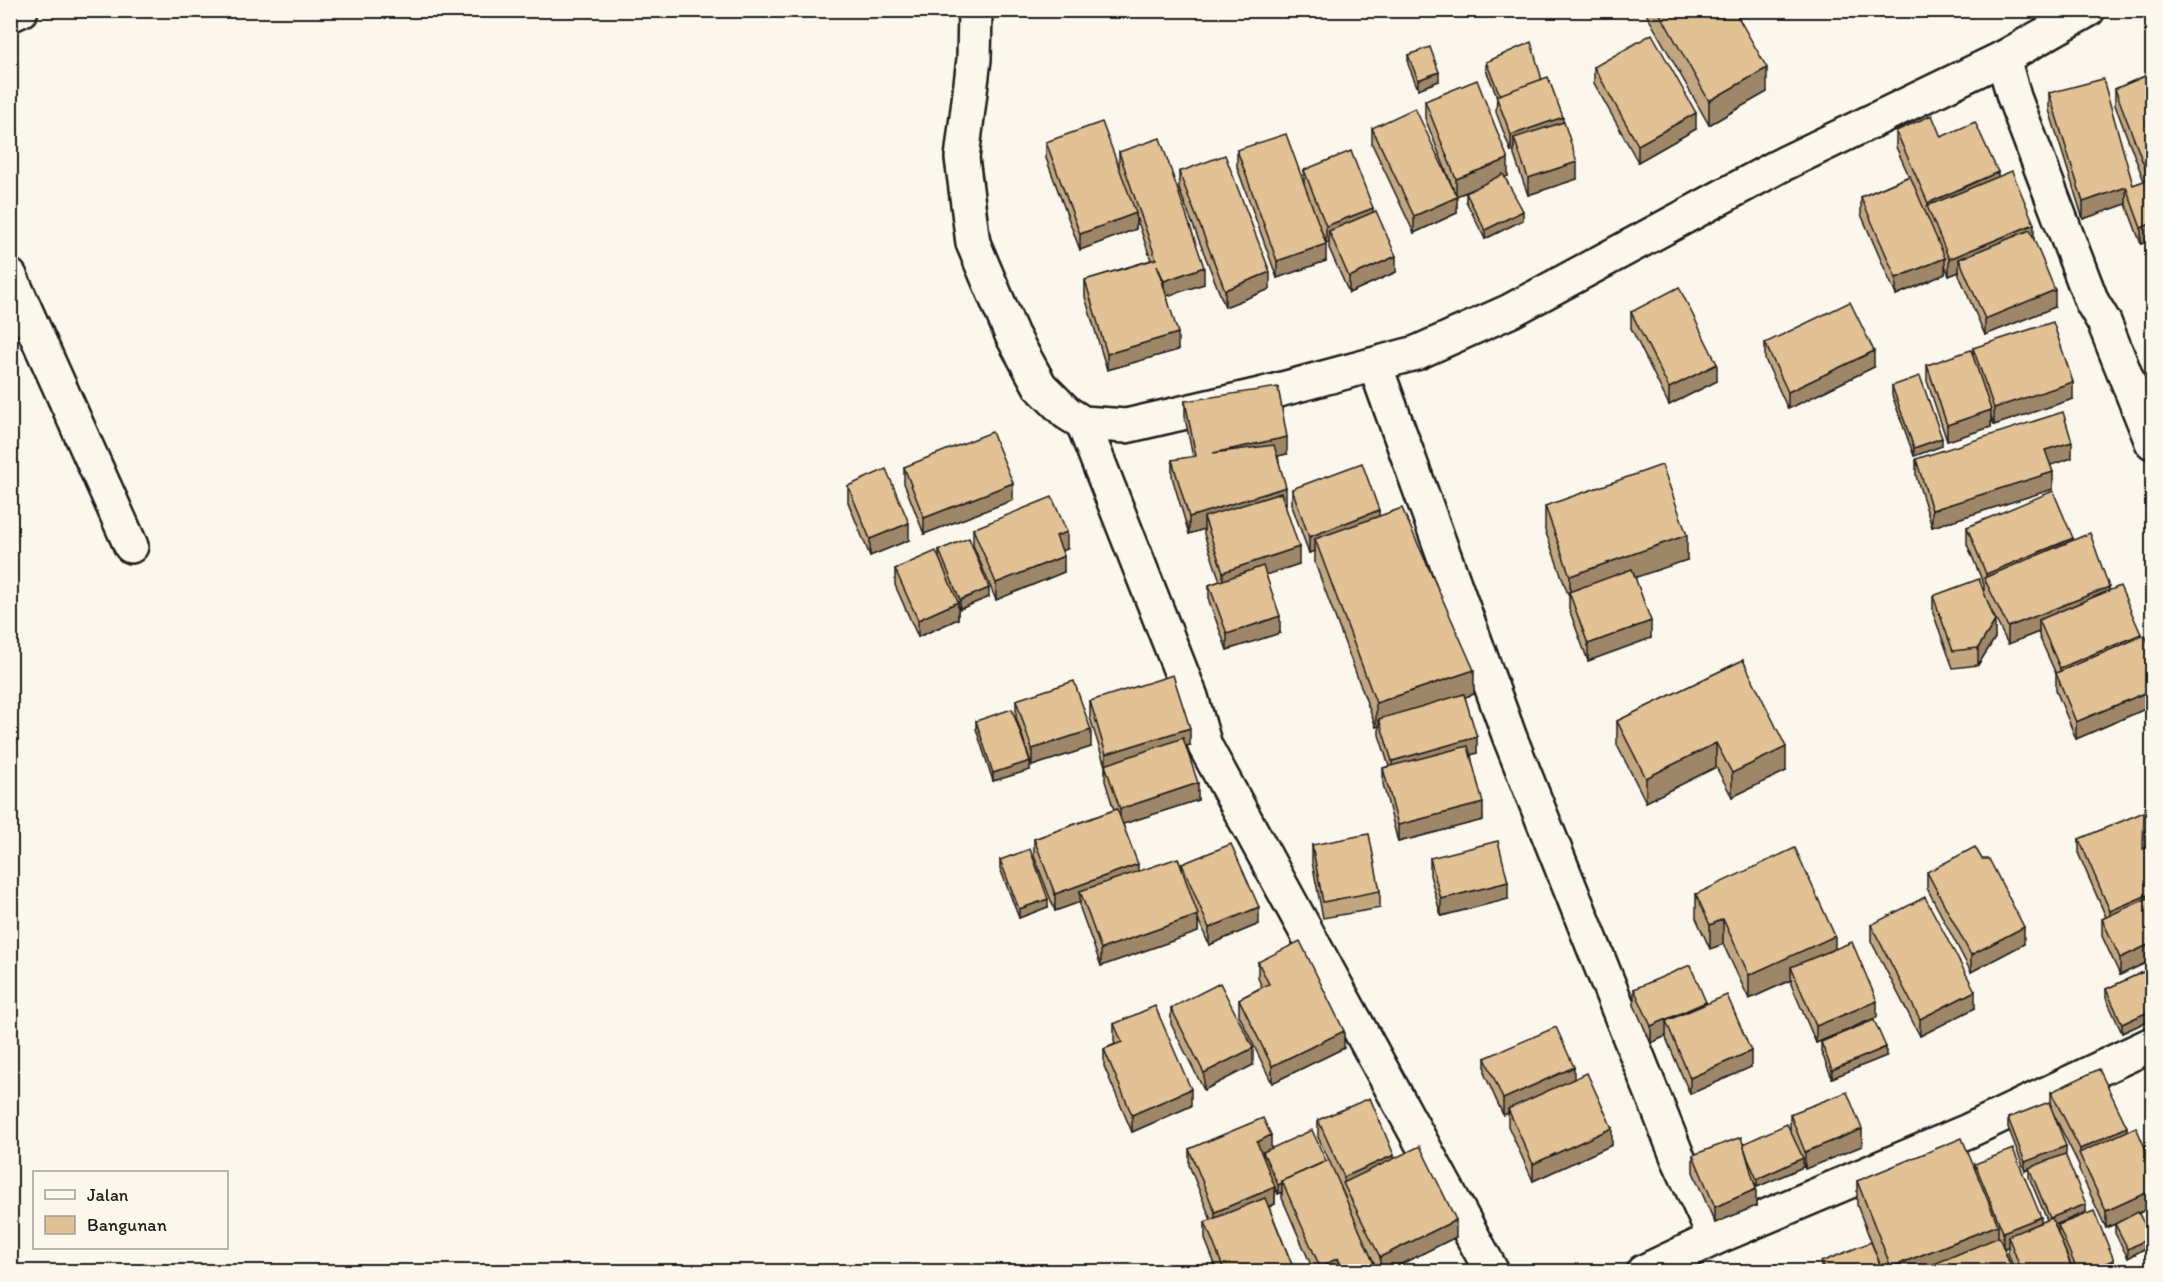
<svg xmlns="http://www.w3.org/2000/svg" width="2163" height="1282" viewBox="0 0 2163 1282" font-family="Itim,sans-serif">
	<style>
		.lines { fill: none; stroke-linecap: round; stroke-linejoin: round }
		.street-casing { stroke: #1c1c1c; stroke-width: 38 }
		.street { stroke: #fbf7ec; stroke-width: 33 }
		.wall { fill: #c2a67f; stroke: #1c1c1c; stroke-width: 1.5 }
		.shaded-wall { fill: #9e8768; stroke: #1c1c1c; stroke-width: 1.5 }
		.building { fill: #e2c194; stroke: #1c1c1c; stroke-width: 1.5 }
	</style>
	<rect width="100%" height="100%" fill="#fbf7ec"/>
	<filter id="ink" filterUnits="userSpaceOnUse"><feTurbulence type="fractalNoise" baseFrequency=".0167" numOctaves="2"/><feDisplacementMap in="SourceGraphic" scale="12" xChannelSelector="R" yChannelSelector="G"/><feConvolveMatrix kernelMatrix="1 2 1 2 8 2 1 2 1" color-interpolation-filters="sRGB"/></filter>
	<g filter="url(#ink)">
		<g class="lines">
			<defs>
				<g id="street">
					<path d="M975,10l-1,49 -12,99 11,85 39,92 28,51 27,27 16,10 43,3 138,-32 152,-41 94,-42 267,-144 226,-109 85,-48"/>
					<path d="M10,15l11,-5"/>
					<path d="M2003,58l11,39 78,205 12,20 48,120"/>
					<path d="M10,276l121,270"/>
					<path d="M1375,365l135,373 168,420 37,80"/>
					<path d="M1083,423l108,274 14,49 287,526"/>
					<path d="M1643,1272l72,-34 253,-107 184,-87"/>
				</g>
			</defs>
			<use href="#street" class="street-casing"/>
			<use href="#street" class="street"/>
		</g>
		<g class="wall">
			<path d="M1644,10h90l33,82 -58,33z"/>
			<path d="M1408,55l31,26 -21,8 -10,-25z"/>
			<path d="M1486,62l56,18 21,42 14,57 -49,16 -14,-40v-4l-3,1 -15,-40 1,-16 -11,-26z"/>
			<path d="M1594,67l102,62 -58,33 -44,-79z"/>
			<path d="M2152,73v167l-11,4 -15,-40 -43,15 -34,-109v-17l84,92 11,-4 -29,-76v-16z"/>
			<path d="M1425,101l83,75 -3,1 18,43 -38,19 -19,-38v-8l4,-2 -14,5 1,17 -43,20 -42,-89v-16l82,63 -29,-73z"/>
			<path d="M1896,131l45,6 57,40 36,64 21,66 -70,28 -26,-60v-3l-10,4 -4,-11v9l-49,21 -35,-81v-17l48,-21 -13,-29z"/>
			<path d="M1046,142l73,27v-17l85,132 -37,12 11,54 -71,20 -22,-73v-17l66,-20 -15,-44v13l-56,21 -34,-92z"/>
			<path d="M1237,150l67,33v-13l69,42 23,60 -47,21 -20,-45v-6l-3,1 -7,-17 7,35 -49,17 -40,-111z"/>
			<path d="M1179,172l91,117 -45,18 -46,-118z"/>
			<path d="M1631,312l86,69 -48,24 -38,-77z"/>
			<path d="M1765,343l109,24 -86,42 -23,-50z"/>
			<path d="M1973,348l100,51 -79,26 -3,-9v11l-44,14 -20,-60v-16l46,-11z"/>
			<path d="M1892,386l50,60 -28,10 -22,-61z"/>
			<path d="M1185,401l102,53 -9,2 8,48h-1l14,60 -33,11 14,58 -53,17 -18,-49v-16l11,-4 -16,-47v-5l-15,5 -17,-57v-17l21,-3 -8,-39z"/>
			<path d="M2072,458l-22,7 3,24 -121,38 -16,-51v-17z"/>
			<path d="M904,467l109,33 -89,34 -20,-51z"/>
			<path d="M848,486l61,54 -39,16 -22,-54z"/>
			<path d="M1292,489l87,27 95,178 -9,3 12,56 -6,2 12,65 -85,22 -15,-58v-16l6,-2 -10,-31v-9l-3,1 -61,-164v-12l-6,2 -17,-47z"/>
			<path d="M1545,506l142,54 -52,17 16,61 -63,23 -19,-52v-12l-24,-67z"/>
			<path d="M1967,527l106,13 68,97 11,15v54l-76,33 -20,-49v-16l-17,-38v-4l-31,12 -21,-42 8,36 -17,27 -25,3 -20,-55v-17l51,-4v-7l-17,-41z"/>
			<path d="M973,529l94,20 -5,2 2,21 -68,28 -23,-55z"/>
			<path d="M939,550l50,47 -29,12 -2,-4v14l-40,18 -23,-52v-16l51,6 -7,-17z"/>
			<path d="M1743,660l43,111 -54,26 -16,-30 -70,35 -29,-57v-24z"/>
			<path d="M1016,700l75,47 -59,19 -16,-49z"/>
			<path d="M1090,701l100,44 -4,1 12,54 -75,24 15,48 44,-2v-6l77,60 -50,21 -11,-26v13l-97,34 -21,-58v-6l-25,9 -21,-55v-17l80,-29 -9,-29v-15l-15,-48z"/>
			<path d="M976,721l54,49 -37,11 -17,-52z"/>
			<path d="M2079,839l65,10 8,-4v115l-32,15 -18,-39v-17l4,-2 -27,-62z"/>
			<path d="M1312,845l68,46v17l-57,10 -11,-56z"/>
			<path d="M1430,858l78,41 -67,17 -11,-41z"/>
			<path d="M1982,859l42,85 -53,28 -44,-84v-16z"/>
			<path d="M1000,860l48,47 -29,11 -19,-50z"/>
			<path d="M1696,894l139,55 42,68 -61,26 -25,-59v-4l-42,19 -26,-55 -13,5 -14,-31z"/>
			<path d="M1871,925l104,83 -55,28 -49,-95z"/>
			<path d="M1258,962l86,86 -72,35 -33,-68v-16l23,-12 -4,-9z"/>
			<path d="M2152,968v51l-30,14 -16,-35v-9z"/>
			<path d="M1634,989l72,15 45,63 -61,27 -24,-56v-2l-15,7 -17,-38z"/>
			<path d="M1171,1008l82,57 -49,25 -33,-66z"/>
			<path d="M1114,1024l77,82 -59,26 -28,-66v-17l11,-5 -1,-3z"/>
			<path d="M1821,1042l65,14 -54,22 -11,-27z"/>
			<path d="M1485,1058l89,21 38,66 -79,36 -25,-55v-13l-5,2 -18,-40z"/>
			<path d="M2051,1092l76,39 25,76 -13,6 12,32 -23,13 -13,-25v-9l4,-2 -13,6 -27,-58v-5l-27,-54 13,43 21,58 -31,13 18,47h-58l-7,-19v-6l-4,1 9,24h-130l-26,-67v-24l118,-11v-6l66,59 6,-3 -18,-43v-8l-4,2 -17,-44v-9l43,-10z"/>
			<path d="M1790,1114l72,32 -57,23 -2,-6v4l-46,20 -3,-5 2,24 -41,17 -22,-51v-17l50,-11 47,-15z"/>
			<path d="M1318,1120l76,38 62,79 -71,35h-7l-7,-16 3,16h-60l-32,-74v-6l-4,2 -3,-6v16l-6,3 26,65h-77l-13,-33v-17l6,-2 -22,-55v-16h82l55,12 3,-1 -11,-23z"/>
			<path d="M2152,1208v27l-7,-15v-9z"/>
			<path d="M2058,1225l56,44 -7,3h-33l-16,-39z"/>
			<path d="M1821,1262l62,10h-62z"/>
		</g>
		<g class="shaded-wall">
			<path d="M1946,10h8l-8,4z"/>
			<path d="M1767,68v24l-58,33v-24z"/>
			<path d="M1439,72v9l-21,8v-9z"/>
			<path d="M1696,113v16l-58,33v-17z"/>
			<path d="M1563,117v17l-49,4v13l-3,1v-17z"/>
			<path d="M1508,159v17l-52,20v-17z"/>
			<path d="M1577,162v17l-49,16v-17z"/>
			<path d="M2152,171v17l-5,2v-17z"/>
			<path d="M1998,172v17l-70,19v-5z"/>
			<path d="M2126,187v17l-43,15v-17z"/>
			<path d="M1457,197v16l-43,20v-17z"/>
			<path d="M1373,208v17l-44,6v11l-3,1v-17z"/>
			<path d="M1523,211v9l-38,19v-9z"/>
			<path d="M1136,213v16l-56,21v-16z"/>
			<path d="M2152,223v17l-11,4v-16z"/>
			<path d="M2034,224v17l-75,18v13l-10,4v-17z"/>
			<path d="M1326,244v17l-49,17v-17z"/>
			<path d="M1396,256v16l-47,21v-16z"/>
			<path d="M1945,258v16l-49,21v-17z"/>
			<path d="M1204,267v17l-40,13v-16z"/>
			<path d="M1270,272v17l-45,18v-17z"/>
			<path d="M2055,290v17l-70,28v-16z"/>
			<path d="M1178,333v17l-71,20v-16z"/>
			<path d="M1874,351v16l-86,42v-17z"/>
			<path d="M1717,364v17l-48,24v-17z"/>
			<path d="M2073,382v17l-79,26v-17z"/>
			<path d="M1991,410v17l-44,14v-16z"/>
			<path d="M1287,437v17l-74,16v-17z"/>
			<path d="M1942,438v8l-28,10v-8z"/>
			<path d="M2072,442v16l-27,9v-17z"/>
			<path d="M2053,472v17l-121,38v-17z"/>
			<path d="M1013,483v17l-89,34v-16z"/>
			<path d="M1286,487v17l-78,24 -4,-11v12l-15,5v-17z"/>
			<path d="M1379,510v17l-64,12v12l-6,2v-16z"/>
			<path d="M909,523v17l-39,16v-17z"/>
			<path d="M1067,532v17l-11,4v-17z"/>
			<path d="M1687,535v25l-115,39 -2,-4v-19z"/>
			<path d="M2073,538v17l-87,28v-9z"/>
			<path d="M1299,547v17l-76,25v-17z"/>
			<path d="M1064,556v16l-68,28v-17z"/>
			<path d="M2109,587v16l-70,17v12l-31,12v-17z"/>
			<path d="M989,588v9l-29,12v-9z"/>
			<path d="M958,602v17l-40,18v-17z"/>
			<path d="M1280,616v17l-53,17v-16z"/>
			<path d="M1651,621v17l-63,23v-17z"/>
			<path d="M1995,621v17l-17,27v-17z"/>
			<path d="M2141,634v17l-81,33v-16z"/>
			<path d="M1474,670v24l-92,32 -3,-7v7l-3,1v-24z"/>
			<path d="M2152,690v16l-76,33v-17z"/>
			<path d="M1190,728v17l-84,26v-17z"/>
			<path d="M1091,730v17l-59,19v-17z"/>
			<path d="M1477,737v16l-85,25v-17z"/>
			<path d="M1716,743v24l-70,35v-24z"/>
			<path d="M1786,747v24l-54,26v-24z"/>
			<path d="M1030,761v9l-37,11v-8z"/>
			<path d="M1198,783v17l-78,25v-16z"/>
			<path d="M1483,803v17l-85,22v-17z"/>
			<path d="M1138,864v16l-58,11v11l-25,9v-17z"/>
			<path d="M1508,882v17l-67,17v-17z"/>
			<path d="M2152,893v16l-42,18v-16z"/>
			<path d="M1048,899v8l-29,11v-9z"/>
			<path d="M1259,907v17l-50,21v-17z"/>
			<path d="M1198,915v17l-97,34v-17z"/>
			<path d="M1723,919v25l-13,5v-24z"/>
			<path d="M2024,927v17l-53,28v-17z"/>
			<path d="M1835,936v24l-44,7v13l-42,19v-24z"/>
			<path d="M2152,943v17l-32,15v-17z"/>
			<path d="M1975,991v17l-55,28v-17z"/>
			<path d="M1877,1001v16l-61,26v-17z"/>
			<path d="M1706,1002v17l-40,2v15l-15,7v-17z"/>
			<path d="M2152,1010v9l-30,14v-9z"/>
			<path d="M1344,1031v17l-72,35v-17z"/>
			<path d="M1886,1047v9l-54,22v-8z"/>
			<path d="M1253,1048v17l-49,25v-17z"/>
			<path d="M1751,1051v16l-61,27v-16z"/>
			<path d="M1574,1067v17l-66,25v4l-5,2v-16z"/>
			<path d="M1191,1089v17l-59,26v-17z"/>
			<path d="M2127,1127v16l-47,11v-5z"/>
			<path d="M1612,1128v17l-79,36v-17z"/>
			<path d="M1862,1129v17l-57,23v-17z"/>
			<path d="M1271,1135v17h-8v4l-6,2v-16z"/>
			<path d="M2066,1146v8l-41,17v-9z"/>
			<path d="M1394,1155v16l-50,13v-7z"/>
			<path d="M1803,1158v9l-46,20v-8z"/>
			<path d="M1282,1183v9l-4,2v-9z"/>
			<path d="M1275,1187v17l-60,24v-16z"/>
			<path d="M1756,1189v17l-41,17v-16z"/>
			<path d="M2152,1190v17l-46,21v-17z"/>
			<path d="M2086,1204v8l-36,15v-9z"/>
			<path d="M2041,1217v16l-33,3v11l-5,1v-16z"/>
			<path d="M1456,1220v17l-71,35h-5v-15z"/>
			<path d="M1998,1225v24l-58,23h-49v-5z"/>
			<path d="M2151,1237v8l-23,13v-9z"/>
			<path d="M1338,1258v14h-18v-5z"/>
			<path d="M2114,1260v9l-7,3h-22z"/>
			<path d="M1374,1264v8h-17z"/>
		</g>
		<g class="building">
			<path d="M1658,10h76l33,58 -58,33z"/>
			<path d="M1652,34l44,79 -58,32 -44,-78z"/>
			<path d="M1531,42l11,38 -42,15 -14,-33z"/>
			<path d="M1430,47l9,25 -21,8 -10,-25z"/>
			<path d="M2152,73v98l-5,2 -32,-84z"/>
			<path d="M1548,77l15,40 -52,18 -15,-39z"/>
			<path d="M2103,79l30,106 19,-7v45l-11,5 -15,-41 -43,15 -34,-109z"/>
			<path d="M1477,80l31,79 -52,20 -31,-78z"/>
			<path d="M1415,108l42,89 -43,19 -42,-88z"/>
			<path d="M1932,115l9,22 34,-15 23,50 -70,31 -32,-72z"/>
			<path d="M1102,122l34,91 -56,21 -34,-92z"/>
			<path d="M1564,122l13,40 -49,16 -14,-40z"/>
			<path d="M1286,134l40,110 -49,17 -40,-111z"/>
			<path d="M1160,138l44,129 -40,14 -7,-16 21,68 -71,21 -22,-74 71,-21 -37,-107z"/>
			<path d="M1351,151l22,57 -47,18 -22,-56z"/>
			<path d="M1225,155l45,117 -45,18 -46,-118z"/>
			<path d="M2012,171l22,53 -85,35 -22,-53z"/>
			<path d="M1503,174l20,37 -38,19 -19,-37z"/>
			<path d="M1910,176l35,82 -49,20 -35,-81z"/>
			<path d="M1376,211l20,45 -47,21 -20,-46z"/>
			<path d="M2030,230l25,60 -70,29 -26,-60z"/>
			<path d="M1679,287l38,77 -48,24 -38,-76z"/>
			<path d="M1850,302l24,49 -86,41 -23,-49z"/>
			<path d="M2053,322l20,60 -79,26 -21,-60z"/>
			<path d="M1971,350l20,60 -44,15 -20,-60z"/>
			<path d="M1920,376l22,62 -28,10 -22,-62z"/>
			<path d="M1278,387l9,50 -74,16 61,-8 12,42 -97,30 -17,-57 24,-4 -11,-55z"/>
			<path d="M2063,412l9,30 -27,8 8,22 -121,38 -16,-51z"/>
			<path d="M992,432l21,51 -89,35 -20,-51z"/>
			<path d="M1362,463l17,47 -70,27 -17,-48z"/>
			<path d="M1662,465l25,70 -117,41 -25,-70z"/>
			<path d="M886,469l23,54 -39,16 -22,-53z"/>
			<path d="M2053,491l20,47 -87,36 -19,-47z"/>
			<path d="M1281,493l18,54 -76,25 -19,-55z"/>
			<path d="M1052,497l15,35 -11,4 8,20 -68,27 -23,-54z"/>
			<path d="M1402,508l72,162 -98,33 -61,-164z"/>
			<path d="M2090,533l19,54 -101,40 -24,-49z"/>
			<path d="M969,538l20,50 -29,12 -21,-50z"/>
			<path d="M936,551l22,51 -40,18 -23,-51z"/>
			<path d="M1263,566l17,50 -53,18 -18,-49z"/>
			<path d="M1632,569l19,52 -63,23 -19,-52z"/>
			<path d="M1979,579l16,42 -17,27 -25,3 -20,-55z"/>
			<path d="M2120,586l21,48 -81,34 -21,-48z"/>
			<path d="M2145,635l7,17v38l-76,32 -20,-49z"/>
			<path d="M1743,660l43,87 -54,26 -16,-30 -70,35 -29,-57z"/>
			<path d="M1173,675l17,53 -84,26 -16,-53z"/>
			<path d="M1074,681l17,49 -59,19 -16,-49z"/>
			<path d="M1464,694l13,43 -85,24 -13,-42z"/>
			<path d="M1012,709l18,52 -37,12 -17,-52z"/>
			<path d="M1183,738l15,45 -78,26 -15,-44z"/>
			<path d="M1468,746l15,57 -85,22 -15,-57z"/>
			<path d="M1117,809l21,55 -83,30 -21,-55z"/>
			<path d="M2144,812l-1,37 9,-4v48l-42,18 -31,-72z"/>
			<path d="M1369,834l11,57 -57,11 -11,-57z"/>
			<path d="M1498,841l10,41 -67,17 -11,-41z"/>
			<path d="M1231,844l28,63 -50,21 -27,-64z"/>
			<path d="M1975,847l7,12h7l35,68 -53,28 -44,-83z"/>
			<path d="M1795,848l40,88 -86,39 -26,-56 -13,6 -14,-31z"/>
			<path d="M1030,849l18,50 -29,10 -19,-49z"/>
			<path d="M1178,858l20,57 -97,34 -21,-58z"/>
			<path d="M2152,896v47l-32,15 -18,-39z"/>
			<path d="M1925,897l50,94 -55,28 -49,-94z"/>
			<path d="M1300,941l44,90 -72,35 -33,-67 30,-15 -11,-22z"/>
			<path d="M1852,942l25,59 -61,25 -25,-59z"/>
			<path d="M1690,965l16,37 -55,24 -17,-37z"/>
			<path d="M2152,968v42l-30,14 -16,-35z"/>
			<path d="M1220,983l33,65 -49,25 -33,-65z"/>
			<path d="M1727,995l24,56 -61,27 -24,-57z"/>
			<path d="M1155,1006l36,83 -59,26 -28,-66 18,-7 -8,-18z"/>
			<path d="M1874,1020l12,27 -54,23 -11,-28z"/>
			<path d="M1556,1027l18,40 -71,32 -18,-41z"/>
			<path d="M2099,1069l28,58 -47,22 -29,-57z"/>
			<path d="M1587,1073l25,55 -79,36 -25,-55z"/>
			<path d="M1847,1092l15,37 -57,23 -15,-38z"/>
			<path d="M1370,1098l24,57 -50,22 -26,-57z"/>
			<path d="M2049,1102l17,44 -41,16 -17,-44z"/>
			<path d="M1263,1118l8,17 -14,7 18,45 -60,25 -26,-63z"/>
			<path d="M1787,1124l16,34 -46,21 -9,-20 -5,-15z"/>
			<path d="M2136,1127l16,37v26l-46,21 -27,-58z"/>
			<path d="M1312,1130l14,31 -44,20v2l-4,2 -15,-33z"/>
			<path d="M1741,1137l15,52 -41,18 -22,-52z"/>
			<path d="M1962,1138l36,87 -107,42 -34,-86z"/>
			<path d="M1420,1146l36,74 -76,37 -37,-74z"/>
			<path d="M2013,1149l28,68 -38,15 -28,-68z"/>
			<path d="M2065,1154l21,50 -36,14 -21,-50z"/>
			<path d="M1329,1160l45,104 -17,8h-13l-6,-14 -18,9 -38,-86z"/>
			<path d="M1265,1198l30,74h-70l-20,-50z"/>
			<path d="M2152,1208v19l-7,-16z"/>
			<path d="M2094,1211l20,49 -29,12h-7l-20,-47z"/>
			<path d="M2138,1212l13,25 -23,12 -13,-25z"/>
			<path d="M2052,1218l21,53 -2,1h-49l-14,-36z"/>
			<path d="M1999,1237l14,35h-98z"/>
			<path d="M1871,1242l12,30h-58l-4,-10z"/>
		</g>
	</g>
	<rect width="2163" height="1282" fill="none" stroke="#fbf7ec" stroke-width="36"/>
	<rect x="18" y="18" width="2127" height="1246" fill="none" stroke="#1c1c1c" stroke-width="2" filter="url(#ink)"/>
	<rect x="33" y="1171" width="195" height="78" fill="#fbf7ec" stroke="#a29f99" stroke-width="1.5"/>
	<rect x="45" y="1190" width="30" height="9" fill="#fbf7ec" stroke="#a29f99" stroke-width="1.5"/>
	<text x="87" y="1201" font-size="18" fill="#1c1c1c">Jalan</text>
	<rect x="45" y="1216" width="30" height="18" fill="#e2c194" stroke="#a29f99" stroke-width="1.5"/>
	<text x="87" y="1231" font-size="18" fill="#1c1c1c">Bangunan</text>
</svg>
